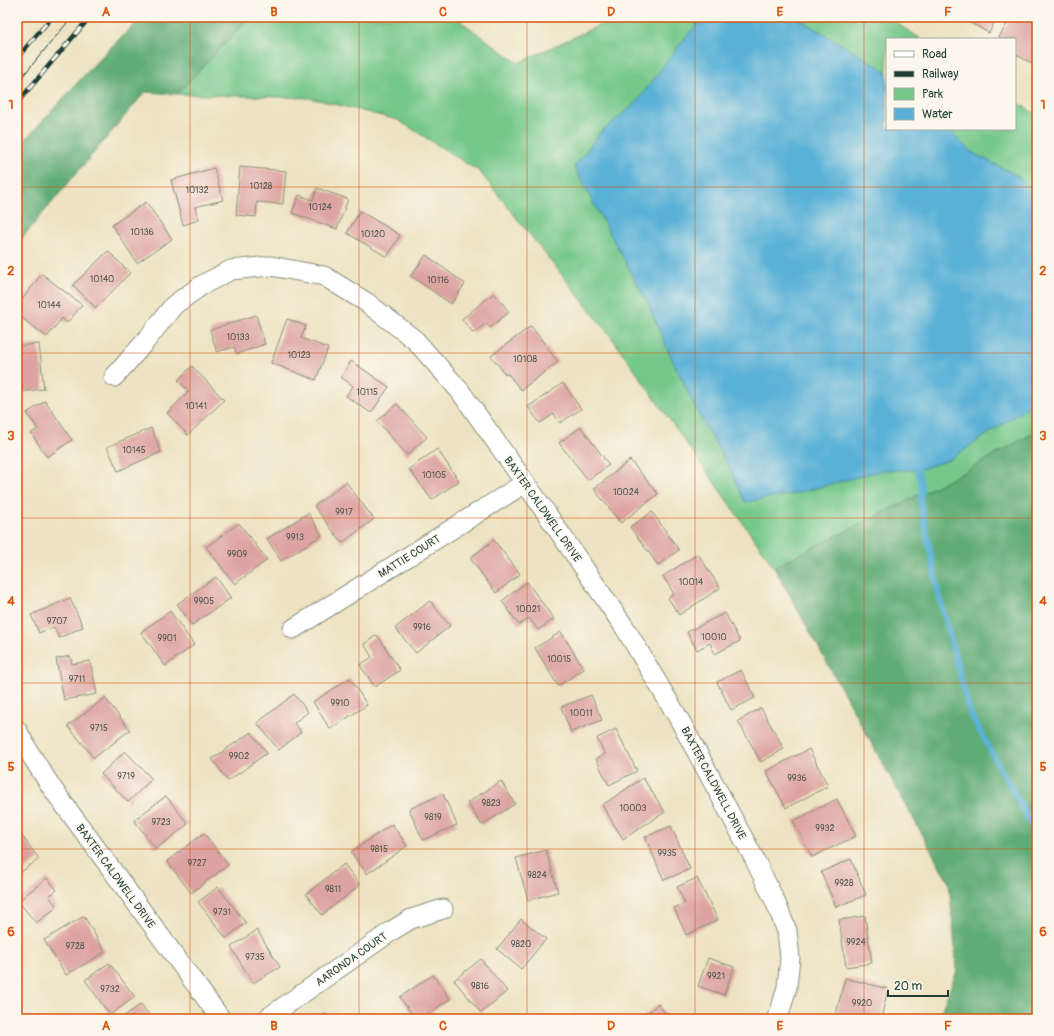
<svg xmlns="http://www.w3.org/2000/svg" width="1054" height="1036" viewBox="0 0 1054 1036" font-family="Pangolin,sans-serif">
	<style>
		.green { fill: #75c78a; stroke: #4a825f }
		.forest { fill: #60ac76; stroke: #407455 }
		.water { fill: #5ab1d7; stroke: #3c7786 }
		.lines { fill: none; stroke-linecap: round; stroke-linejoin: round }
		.stream { stroke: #5ab1d7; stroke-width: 6 }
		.building { fill: #dda3a1 }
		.minor-casing { stroke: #86907a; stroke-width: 21 }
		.minor { stroke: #fff; stroke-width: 19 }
		.tram { stroke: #1f3d34; stroke-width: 1 }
		.rail-casing { stroke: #1f3d34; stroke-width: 4.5 }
		.rail { stroke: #fbf7ec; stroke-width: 3; stroke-dasharray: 9; stroke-linecap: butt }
		.grid { fill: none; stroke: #d45610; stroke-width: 1; stroke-opacity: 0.55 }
		.labels { text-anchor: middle; stroke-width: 3; stroke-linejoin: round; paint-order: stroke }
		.number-label { font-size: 9px; fill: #4e564f }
		.street-label { font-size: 11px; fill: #1f3d34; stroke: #fbf7ec }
		.neatline { fill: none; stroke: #d45610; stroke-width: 1.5 }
		.grid-label { font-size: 13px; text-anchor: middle; font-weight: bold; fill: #d45610 }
	</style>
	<rect width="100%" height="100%" fill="#fbf7ec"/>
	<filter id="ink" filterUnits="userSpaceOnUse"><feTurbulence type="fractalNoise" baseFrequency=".025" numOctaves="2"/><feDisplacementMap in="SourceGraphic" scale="8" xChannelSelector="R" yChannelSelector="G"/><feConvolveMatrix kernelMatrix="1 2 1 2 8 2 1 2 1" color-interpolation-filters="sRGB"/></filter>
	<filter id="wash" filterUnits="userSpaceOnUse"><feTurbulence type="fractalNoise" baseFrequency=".012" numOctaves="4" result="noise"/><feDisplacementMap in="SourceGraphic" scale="16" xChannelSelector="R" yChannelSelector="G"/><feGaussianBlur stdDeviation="0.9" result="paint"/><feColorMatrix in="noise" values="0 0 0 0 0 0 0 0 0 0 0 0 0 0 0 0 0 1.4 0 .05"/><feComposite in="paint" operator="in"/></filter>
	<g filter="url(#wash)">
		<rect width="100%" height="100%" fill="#ede2c1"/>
		<path class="green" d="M250,17h205l63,46 99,-46h271l33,22h-34v90h128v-28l22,14v316l-76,43 -187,93 -165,-233 -129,-162 -82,-52 -88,-22 -133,-4z"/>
		<g class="forest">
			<path d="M142,17h108l-73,77 -32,-2 -128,152v-95l84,-92z"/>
			<path d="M1037,431v588h-99l19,-48 -8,-88 -175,-316 187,-93z"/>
		</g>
		<path class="water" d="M704,17h91l83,49 9,7v56h61l23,23 45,23 21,18v208l-88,59 -32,10h-34l-85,23 -53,9 -17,-37 -28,-48 -28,-58 -25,-57 -73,-135 27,-35 35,-29 47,-63z"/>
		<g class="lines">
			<path class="stream" d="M914,463c5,10 10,26 6,36l19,96 31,118 67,122"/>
		</g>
		<g id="blocks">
			<g class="building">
				<path d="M960,17h37l-8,16z"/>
				<path d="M1011,17h26v41l-4,6 -18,-10v-15h-17z"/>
				<path d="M240,167l46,4 -3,33 -26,-2 -1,15 -20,-2z"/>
				<path d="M214,168l9,32 -28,7 4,13 -16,5 -12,-45z"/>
				<path d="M317,188l31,11 -11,30 -45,-16 7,-18 14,5z"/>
				<path d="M146,202l26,37 -35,24 -25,-38z"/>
				<path d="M360,211l40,24 -13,22 -40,-24z"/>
				<path d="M108,251l22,22 -34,35 -23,-23z"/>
				<path d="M426,255l39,29 -14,20 -40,-28z"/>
				<path d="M42,274l40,31 -15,18 -5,-5 -15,19 -30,-23v-8z"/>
				<path d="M494,293l15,19 -19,16 -4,-5 -13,10 -11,-14z"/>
				<path d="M256,315l9,29 -28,10 -3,-7 -17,5 -7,-22z"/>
				<path d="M287,319l19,7 -5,12 27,10 -12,32 -45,-17z"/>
				<path d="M531,326l27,36 -37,28 -13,-16 -2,1 -15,-19z"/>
				<path d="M39,344l5,45 -26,3 -1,-46z"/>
				<path d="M351,361l38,26 -18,26 -25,-17 7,-10 -12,-9z"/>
				<path d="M192,366l32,34 -36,35 -21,-22 22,-22 -11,-11z"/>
				<path d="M563,383l18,26 -21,14 -6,-9 -14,9 -12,-16z"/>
				<path d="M45,401l27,39 -25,17 -16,-24 7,-4 -11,-16z"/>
				<path d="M397,404l30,33 -20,18 -30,-34z"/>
				<path d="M581,427l28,38 -21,15 -29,-37z"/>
				<path d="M151,428l10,24 -43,19 -11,-24z"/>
				<path d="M437,449l22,32 -27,19 -23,-31z"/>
				<path d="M630,460l28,34 -37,29 -27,-34z"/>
				<path d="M346,482l28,37 -32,24 -28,-37z"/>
				<path d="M652,512l27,38 -21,15 -28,-38z"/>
				<path d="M308,513l14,22 -41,26 -14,-22z"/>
				<path d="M239,523l28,37 -32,24 -29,-37z"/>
				<path d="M494,540l26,34 -24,19 -26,-35z"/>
				<path d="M698,554l22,34 -41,27 -11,-17 6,-4 -11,-18z"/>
				<path d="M216,577l15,21 -39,27 -15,-21z"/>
				<path d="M527,582l27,37 -16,11 -9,-12 -10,7 -17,-24z"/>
				<path d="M70,598l13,29 -24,11 -5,-11 -15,6 -8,-18z"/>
				<path d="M430,601l20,25 -34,27 -21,-25z"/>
				<path d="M170,611l24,34 -29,21 -24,-34z"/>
				<path d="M725,613l15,28 -25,13 -5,-11 -13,7 -10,-18z"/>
				<path d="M561,632l23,37 -26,17 -23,-38z"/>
				<path d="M377,635l23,35 -25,17 -15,-22 12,-8 -8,-13z"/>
				<path d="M70,656l2,8 18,-3 7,33 -33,6 -8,-41z"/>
				<path d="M741,670l14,28 -24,12 -14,-28z"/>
				<path d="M350,678l17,27 -37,24 -17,-27z"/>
				<path d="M294,694l14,18 -14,11 7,9 -22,18 -22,-27z"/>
				<path d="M591,695l11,25 -31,12 -10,-25z"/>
				<path d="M105,698l25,32 -36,28 -26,-32z"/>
				<path d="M761,708l23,41 -23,13 -23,-41z"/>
				<path d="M616,729l21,42 -28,14 -13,-26 9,-5 -8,-16z"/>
				<path d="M251,732l16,21 -39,28 -16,-22z"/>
				<path d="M809,749l19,37 -42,22 -20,-37z"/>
				<path d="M125,751l27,28 -24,23 -27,-28z"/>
				<path d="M643,778l22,34 -42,27 -21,-34z"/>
				<path d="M501,781l14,23 -33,21 -15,-22z"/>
				<path d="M443,794l14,31 -34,15 -14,-31z"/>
				<path d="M166,796l22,28 -32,25 -22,-29z"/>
				<path d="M837,799l19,37 -44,21 -19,-36z"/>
				<path d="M392,824l15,22 -40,28 -16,-22z"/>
				<path d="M671,826l19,43 -26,11 -19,-43z"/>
				<path d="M17,829l22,30 -22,16z"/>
				<path d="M204,833l24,32 -37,28 -24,-32z"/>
				<path d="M546,850l12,42 -30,8 -12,-42z"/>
				<path d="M851,859l15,36 -30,12 -15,-35z"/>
				<path d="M344,864l16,21 -38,30 -16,-21z"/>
				<path d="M47,878l10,12 -8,6 8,11 -21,16 -18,-22z"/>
				<path d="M697,878l21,42 -32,15 -12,-27 11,-5 -8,-16z"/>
				<path d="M218,887l28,36 -20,15 -28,-36z"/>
				<path d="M84,916l21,36 -39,23 -22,-35z"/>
				<path d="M865,916l7,47 -26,4 -7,-47z"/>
				<path d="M521,919l25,20 -25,30 -24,-20z"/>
				<path d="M257,930l23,37 -27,16 -22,-36z"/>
				<path d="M708,958l26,9 -10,28 -26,-9z"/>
				<path d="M481,959l26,32 -26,22 -27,-33z"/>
				<path d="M109,963l26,34 -25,18 -25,-35z"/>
				<path d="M433,975l17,24 -29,20h-6l-15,-22z"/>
				<path d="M845,978l43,11 -7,30h-40l-6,-1z"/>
				<path d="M141,1004l11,15h-32z"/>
				<path d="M658,1004l12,15h-30z"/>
				<path d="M324,1012l5,7h-13z"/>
			</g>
		</g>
	</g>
	<g filter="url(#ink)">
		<use href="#blocks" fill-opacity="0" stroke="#86907a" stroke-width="1"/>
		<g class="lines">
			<defs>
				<g id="minor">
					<path d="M114,377l30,-34 30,-38 28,-20 29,-15 40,-4 53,10 42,26 49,38 45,51 78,110 87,127 54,91 75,139 21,43 12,30 3,27 -3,29 -8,28 -3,4"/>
					<path d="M293,629l232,-146"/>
					<path d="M17,730l12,22 23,36 169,231"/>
					<path d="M266,1019l127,-89 18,-11 32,-10"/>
				</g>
			</defs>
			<use href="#minor" class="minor-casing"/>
			<use href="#minor" class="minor"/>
			<path class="tram" d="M17,83l55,-66"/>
			<defs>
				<g id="rail">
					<path d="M17,58l35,-41"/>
					<path d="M17,103l73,-86"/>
				</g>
			</defs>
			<use href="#rail" class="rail-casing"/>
			<use href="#rail" class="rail"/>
		</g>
	</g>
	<path class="grid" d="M190,17v1002M359,17v1002M527,17v1002M695,17v1002M864,17v1002M17,187h1020M17,353h1020M17,518h1020M17,683h1020M17,849h1020"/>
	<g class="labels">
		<g class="number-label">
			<text x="261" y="189">10128</text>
			<text x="197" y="193">10132</text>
			<text x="320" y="210">10124</text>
			<text x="142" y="235">10136</text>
			<text x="373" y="237">10120</text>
			<text x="102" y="282">10140</text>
			<text x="438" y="283">10116</text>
			<text x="49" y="308">10144</text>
			<text x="238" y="340">10133</text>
			<text x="299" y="358">10123</text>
			<text x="525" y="362">10108</text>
			<text x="367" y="395">10115</text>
			<text x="196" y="409">10141</text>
			<text x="134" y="453">10145</text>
			<text x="434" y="478">10105</text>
			<text x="626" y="495">10024</text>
			<text x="344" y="515">9917</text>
			<text x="295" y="540">9913</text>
			<text x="237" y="557">9909</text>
			<text x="691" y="585">10014</text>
			<text x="204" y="604">9905</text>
			<text x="528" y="612">10021</text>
			<text x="57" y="624">9707</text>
			<text x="422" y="630">9916</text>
			<text x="714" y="640">10010</text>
			<text x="167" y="641">9901</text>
			<text x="559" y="662">10015</text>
			<text x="77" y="682">9711</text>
			<text x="340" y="706">9910</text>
			<text x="581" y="716">10011</text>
			<text x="99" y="731">9715</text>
			<text x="239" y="759">9902</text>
			<text x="126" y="779">9719</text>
			<text x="797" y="781">9936</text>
			<text x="491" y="806">9823</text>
			<text x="633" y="811">10003</text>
			<text x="433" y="820">9819</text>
			<text x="161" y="825">9723</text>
			<text x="825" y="831">9932</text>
			<text x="379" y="852">9815</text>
			<text x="667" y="856">9935</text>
			<text x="197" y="866">9727</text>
			<text x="537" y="878">9824</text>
			<text x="844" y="886">9928</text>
			<text x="333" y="892">9811</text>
			<text x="222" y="915">9731</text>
			<text x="856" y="945">9924</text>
			<text x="521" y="947">9820</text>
			<text x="75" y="949">9728</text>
			<text x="255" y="960">9735</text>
			<text x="716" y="979">9921</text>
			<text x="480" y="989">9816</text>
			<text x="110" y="992">9732</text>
			<text x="862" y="1006">9920</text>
		</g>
		<g class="street-label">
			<text transform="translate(543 509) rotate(55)" y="4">BAXTER CALDWELL DRIVE</text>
			<text transform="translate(409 556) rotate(-32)" y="4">MATTIE COURT</text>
			<text transform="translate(714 783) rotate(62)" y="4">BAXTER CALDWELL DRIVE</text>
			<text transform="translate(116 876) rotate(54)" y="4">BAXTER CALDWELL DRIVE</text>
			<text transform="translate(351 959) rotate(-35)" y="4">AARONDA COURT</text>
		</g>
	</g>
	<rect width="1054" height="1036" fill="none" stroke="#fbf7ec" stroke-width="44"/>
	<rect x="886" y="38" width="130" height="92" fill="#fbf7ec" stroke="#a3ada2"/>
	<rect x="894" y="51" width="20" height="6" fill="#ffffff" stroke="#a3ada2"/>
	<text x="922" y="58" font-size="12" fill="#1f3d34">Road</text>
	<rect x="894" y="71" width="20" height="6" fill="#1f3d34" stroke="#a3ada2"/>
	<text x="922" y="78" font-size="12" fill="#1f3d34">Railway</text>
	<rect x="894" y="88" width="20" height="12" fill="#75c78a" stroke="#a3ada2"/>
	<text x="922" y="98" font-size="12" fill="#1f3d34">Park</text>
	<rect x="894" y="108" width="20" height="12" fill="#5ab1d7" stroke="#a3ada2"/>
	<text x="922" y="118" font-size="12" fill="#1f3d34">Water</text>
	<path d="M888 990v6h60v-6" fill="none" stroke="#1f3d34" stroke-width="2"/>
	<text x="894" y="990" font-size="12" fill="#1f3d34" stroke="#fbf7ec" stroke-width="3" paint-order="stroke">20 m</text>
	<rect x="22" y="22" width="1010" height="992" class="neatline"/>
	<g class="grid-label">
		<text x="106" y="16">A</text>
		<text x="274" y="16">B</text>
		<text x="443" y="16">C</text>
		<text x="611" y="16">D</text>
		<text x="780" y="16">E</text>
		<text x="948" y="16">F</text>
		<text x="11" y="109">1</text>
		<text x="1043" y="109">1</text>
		<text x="11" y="275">2</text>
		<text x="1043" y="275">2</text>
		<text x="11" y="440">3</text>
		<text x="1043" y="440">3</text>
		<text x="11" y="605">4</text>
		<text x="1043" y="605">4</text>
		<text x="11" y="771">5</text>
		<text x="1043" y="771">5</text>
		<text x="11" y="936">6</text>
		<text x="1043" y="936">6</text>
		<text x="106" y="1030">A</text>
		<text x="274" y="1030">B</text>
		<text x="443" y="1030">C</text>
		<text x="611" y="1030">D</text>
		<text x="780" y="1030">E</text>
		<text x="948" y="1030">F</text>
	</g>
</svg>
